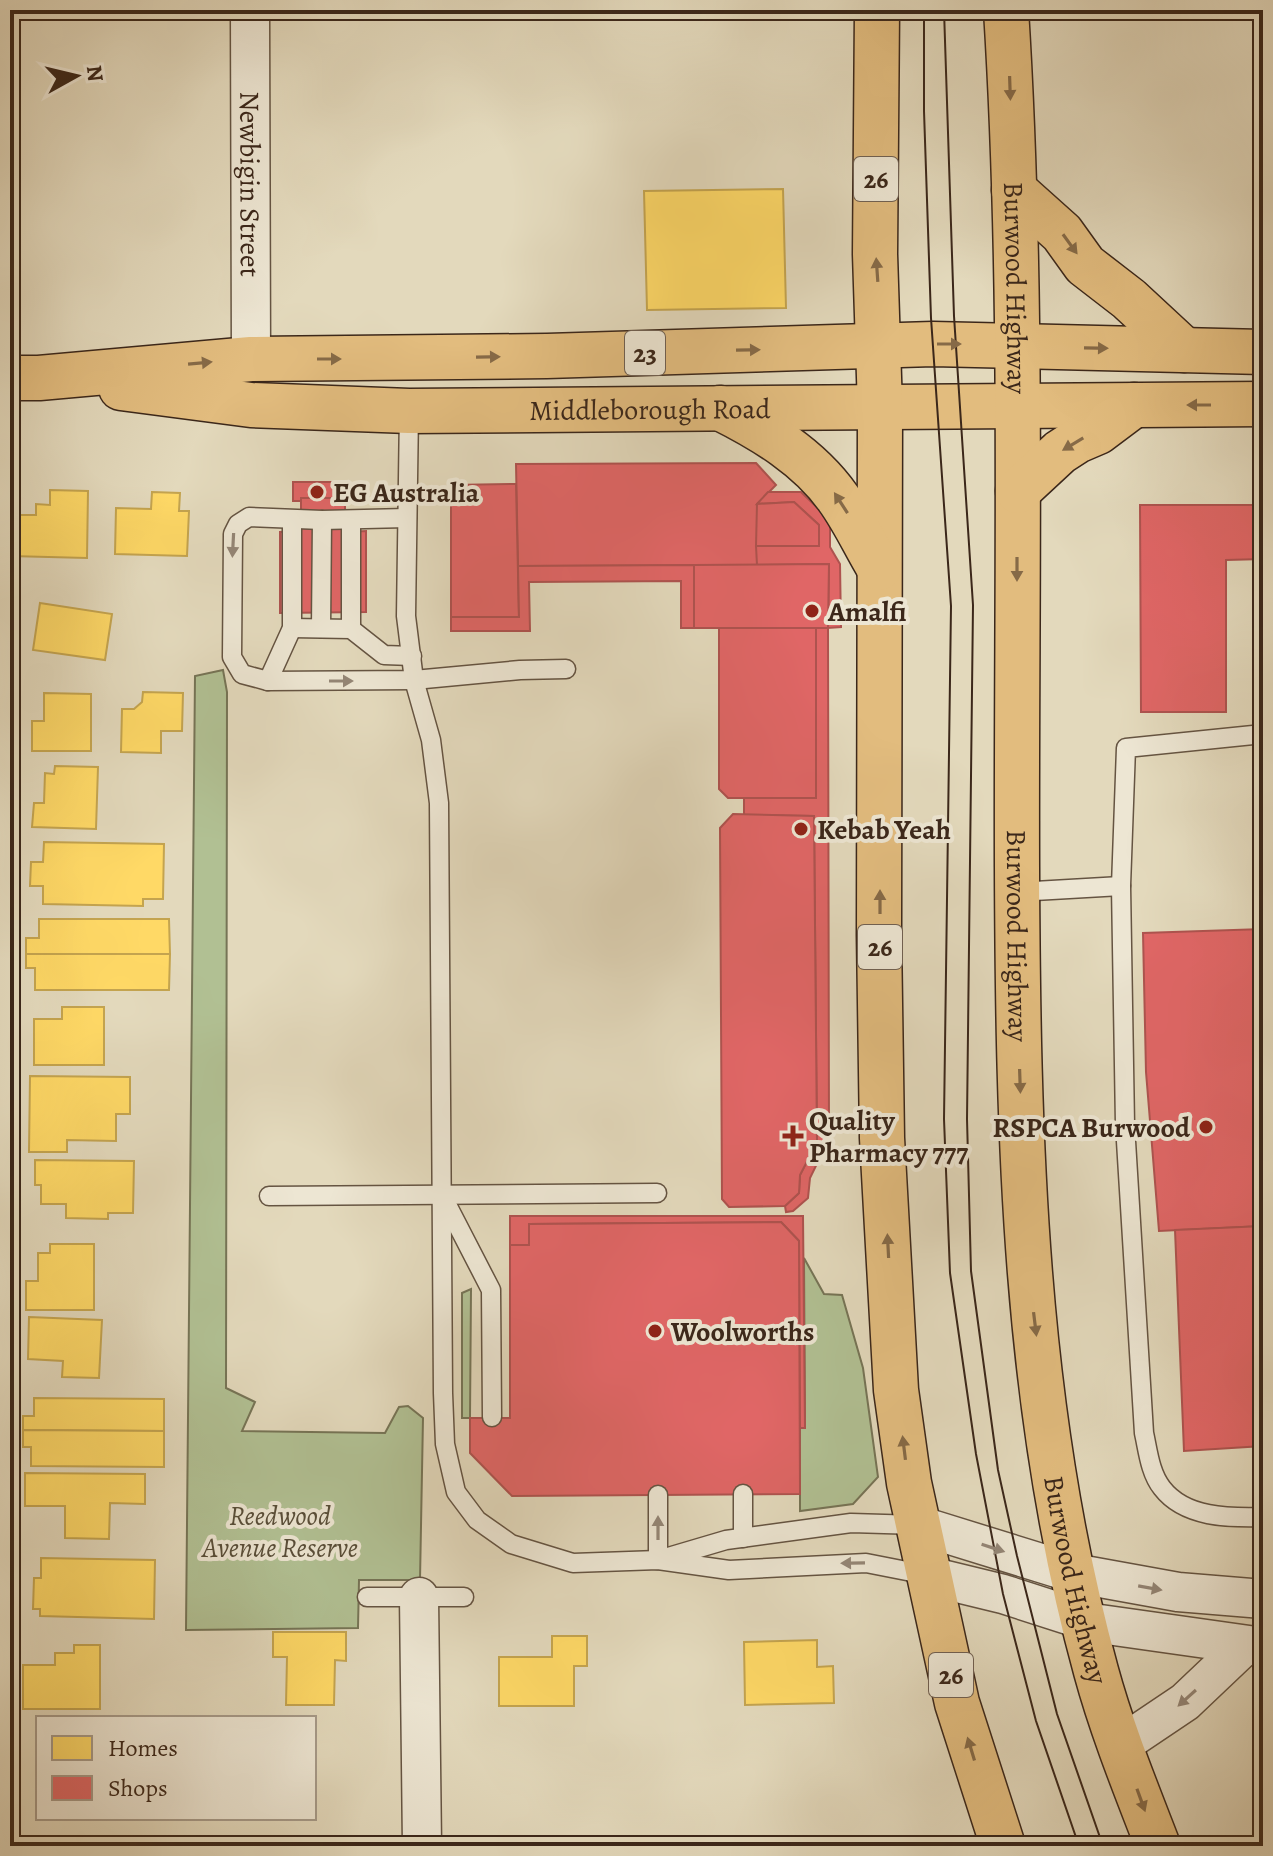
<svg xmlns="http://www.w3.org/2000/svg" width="1273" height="1856" viewBox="0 0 1273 1856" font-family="Alegreya,serif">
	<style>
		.green { fill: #b1c093; stroke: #767456; stroke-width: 2 }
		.homes { fill: #ffd966; stroke: #c4a44f; stroke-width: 2 }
		.shops { fill: #e06666; stroke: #ae534f; stroke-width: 2 }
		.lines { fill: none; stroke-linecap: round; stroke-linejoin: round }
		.service-casing { stroke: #655442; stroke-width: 21 }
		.minor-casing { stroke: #655442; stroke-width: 41 }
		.primary-casing { stroke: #3b271a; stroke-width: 47 }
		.trunk-casing { stroke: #3b271a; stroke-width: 47 }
		.service { stroke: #ede6d3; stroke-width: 18 }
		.minor { stroke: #ede6d3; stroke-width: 38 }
		.primary { stroke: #e2bc7e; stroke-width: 44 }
		.trunk { stroke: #e2bc7e; stroke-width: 44 }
		.tram { stroke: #3b271a; stroke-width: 2 }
		.oneway { fill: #866a47 }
		.oneway2 { fill: #948676 }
		.poi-dot { fill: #8f2418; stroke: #ede6d3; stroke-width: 3 }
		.labels { text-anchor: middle; stroke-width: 8; stroke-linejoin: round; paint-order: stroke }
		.shield { fill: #ede6d3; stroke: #706052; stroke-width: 2 }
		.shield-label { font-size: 26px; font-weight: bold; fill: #3b271a }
		.street-label { font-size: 28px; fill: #3b271a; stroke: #ede6d3 }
		.poi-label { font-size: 28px; font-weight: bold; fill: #3b271a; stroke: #ede6d3; text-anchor: start }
		.park-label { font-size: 28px; font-style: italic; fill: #584d38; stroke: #ede6d3 }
	</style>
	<rect width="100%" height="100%" fill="#e3d9bc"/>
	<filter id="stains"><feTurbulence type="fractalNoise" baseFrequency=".0025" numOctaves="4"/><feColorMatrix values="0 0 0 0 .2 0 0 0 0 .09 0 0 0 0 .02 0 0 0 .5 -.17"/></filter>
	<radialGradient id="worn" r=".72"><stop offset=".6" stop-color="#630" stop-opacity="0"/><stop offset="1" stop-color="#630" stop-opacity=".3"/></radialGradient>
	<g class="green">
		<path d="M223,670l4,22 -1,696 29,14 -13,29 143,2 14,-26 9,-1 15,12 -3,162h-61l-1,48 -172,2 9,-954z"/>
		<path d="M804,1258l20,36 18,1 21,73 15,109 -25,27 -53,7v-83h5z"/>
		<path d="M471,1289l-1,129h-8v-125z"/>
	</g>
	<g class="homes">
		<path d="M783,189l3,119 -139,2 -3,-119z"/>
		<path d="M50,490l38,1 -1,67 -77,-2v-41h26v-11l14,1z"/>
		<path d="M152,492l28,1 -1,18h10l-2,45 -72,-2 1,-46 35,1z"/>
		<path d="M40,603l72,11 -7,46 -72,-10z"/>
		<path d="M143,692l40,1 -1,38h-21v22l-40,-1 1,-43h12l8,-7z"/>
		<path d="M44,693l47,1v57h-59v-30h12z"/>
		<path d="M55,766l43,1 -2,62 -64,-2 2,-24h10l1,-30 9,1z"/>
		<path d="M44,842l120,2 -1,55h-20v7l-100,-2v-18h-13l1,-24h12z"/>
		<path d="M39,919h130l1,35h-144v-16h13z"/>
		<path d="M26,954h144l-1,36h-134v-22h-9z"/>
		<path d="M62,1007h42v58h-70v-46h28z"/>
		<path d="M30,1076l100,1v37h-14v27l-49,-1v12h-38z"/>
		<path d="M35,1160l99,1 -1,52h-25v6l-42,-1v-14h-25v-19h-6z"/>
		<path d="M50,1244h44v66h-68v-29h12v-28h12z"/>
		<path d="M29,1317l73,3 -3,58 -37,-1 1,-16 -35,-2z"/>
		<path d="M34,1398l130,1v32l-141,-1v-14h11z"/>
		<path d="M23,1430l141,1v36l-133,-1v-19h-8z"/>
		<path d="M25,1473l120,1v30l-35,-1 -1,36 -44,-1v-32h-40z"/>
		<path d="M41,1558l114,2 -1,59 -114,-3v-7h-7l1,-31h7z"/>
		<path d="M273,1632h73v29l-11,-1 -1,45h-48l1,-48h-14z"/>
		<path d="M552,1636h35v30h-13v40h-75v-49h53z"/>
		<path d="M817,1640v27l16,-1 1,37 -89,2 -1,-63z"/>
		<path d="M74,1645h26v64h-77v-44h32v-12h19z"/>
	</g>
	<g class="shops">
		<path d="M756,463l20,22 -19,19v61l-239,1 -2,-102z"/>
		<rect x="293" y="482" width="49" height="19"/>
		<path d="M516,484l3,133h-68v-132z"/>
		<path d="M768,492h33l29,28v27l10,17 1,63 -13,1 1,-64 -72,1 -1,-19h63v-21l-25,-23 -37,2z"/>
		<path d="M301,498h44v34l21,-1v81l-86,1v-81l21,-1z"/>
		<path d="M794,502l25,23v21h-63l1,-42z"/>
		<path d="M1140,505h123v54l-37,1v152h-85z"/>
		<path d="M829,564l-1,64h-134v-63z"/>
		<path d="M694,565v63h-13v-47l-152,1 1,49h-79v-14h68l-1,-51z"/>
		<path d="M719,628h97v170h-88l-9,-9z"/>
		<path d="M816,628h12l1,511 -19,39 -2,20 -15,13 -7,1 -1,-6 14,-13 1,-18 17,-33 -3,-326 -70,-1v-17h72z"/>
		<path d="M733,814l81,2 3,326 -17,33 -1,18 -14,13 -56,1 -7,-8 -2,-371z"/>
		<path d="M1263,929v297l-104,5 -13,-159 -3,-139z"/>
		<path d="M510,1216h293l2,212h-5l-1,-187 -18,-19 -252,2v21h-19z"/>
		<path d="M781,1222l18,19 1,253 -288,2 -42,-43v-35h40v-173h19v-21z"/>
		<path d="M1263,1226v220l-79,5 -9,-221z"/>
	</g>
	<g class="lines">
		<defs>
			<g id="service">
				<path d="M409,411l-3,205 8,64 17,60 8,63 4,590 2,51 11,48 21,28 34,24 62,19 85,-3 71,10 137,-7 61,12"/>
				<path d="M407,518l-85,2 -73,-3 -11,7 -5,10 -1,123 10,17 26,7 146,-1 106,-10 46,-1"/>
				<path d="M351,520v109"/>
				<path d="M292,628l59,1 33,26 28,1"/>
				<path d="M321,628l1,-108"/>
				<path d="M268,681l24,-53v-108"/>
				<path d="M1263,734l-137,14 -5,138 4,239 19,308c4,18 6,40 18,55 23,30 67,30 101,29"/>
				<path d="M1017,892l104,-6"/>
				<path d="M269,1196l388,-3"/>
				<path d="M443,1197l48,93 1,127"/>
				<path d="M743,1538v-44"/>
				<path d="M665,1558l61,-18 125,-17 67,2"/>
				<path d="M658,1560v-65"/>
				<path d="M367,1597h97"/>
			</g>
			<g id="minor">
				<path id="s1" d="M250,10l1,349"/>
				<path d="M918,1525l155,48 105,19 85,7"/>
				<path d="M929,1576l74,18 90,29 170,24"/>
				<path d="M419,1597l3,249"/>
				<path d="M1121,1745l64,-43 59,-56"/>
			</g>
			<g id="primary">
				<path d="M10,378h29l212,-19 296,-3 386,-12 330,8"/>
				<path id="s2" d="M121,388l130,17 158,6 854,-7"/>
			</g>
			<g id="trunk">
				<path d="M877,10l-2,244 5,154 -1,527 3,203 14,252 13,93 48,220 46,143"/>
				<path id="s3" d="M1006,10c18,285 10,571 11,857 1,268 7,543 79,804 16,59 40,118 62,175"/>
				<path d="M1014,190l48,43 23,32 44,34 55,51"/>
				<path d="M720,408c44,22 89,49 118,90 16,22 27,47 41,70"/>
				<path d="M1018,491l42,-39 17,-11 21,-9 36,-27"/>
			</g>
		</defs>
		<use href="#service" class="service-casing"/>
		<use href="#minor" class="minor-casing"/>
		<use href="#primary" class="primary-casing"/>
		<use href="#trunk" class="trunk-casing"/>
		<use href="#service" class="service"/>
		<use href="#minor" class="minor"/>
		<use href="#primary" class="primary"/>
		<use href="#trunk" class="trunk"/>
		<g class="tram">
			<path d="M924,10v101l7,207 20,288 -7,513 6,154 26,181 27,140 33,127 43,125"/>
			<path d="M944,10l10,306 19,289 -6,514 4,152 27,199 19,86 40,158 46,132"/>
		</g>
	</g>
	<defs><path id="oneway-solid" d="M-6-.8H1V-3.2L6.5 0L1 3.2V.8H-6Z" transform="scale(2)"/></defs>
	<g class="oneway">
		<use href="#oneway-solid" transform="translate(1010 88) rotate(88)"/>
		<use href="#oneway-solid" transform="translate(1070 244) rotate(54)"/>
		<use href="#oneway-solid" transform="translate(877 270) rotate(-94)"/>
		<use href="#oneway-solid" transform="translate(949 344)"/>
		<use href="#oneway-solid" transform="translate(1096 348) rotate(1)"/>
		<use href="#oneway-solid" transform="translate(748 350) rotate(-1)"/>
		<use href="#oneway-solid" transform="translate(488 357) rotate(-1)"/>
		<use href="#oneway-solid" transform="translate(329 359)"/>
		<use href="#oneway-solid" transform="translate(200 363) rotate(-5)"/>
		<use href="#oneway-solid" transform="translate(1199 405) rotate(180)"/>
		<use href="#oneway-solid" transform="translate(1073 444) rotate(149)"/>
		<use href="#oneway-solid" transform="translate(841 503) rotate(-123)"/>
		<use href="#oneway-solid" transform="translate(1017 569) rotate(90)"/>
		<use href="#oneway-solid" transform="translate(880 902) rotate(-90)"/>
		<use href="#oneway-solid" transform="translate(1020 1081) rotate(88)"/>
		<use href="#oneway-solid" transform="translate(888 1246) rotate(-93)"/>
		<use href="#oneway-solid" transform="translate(1035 1324) rotate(83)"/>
		<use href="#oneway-solid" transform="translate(904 1448) rotate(-97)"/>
		<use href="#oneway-solid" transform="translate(971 1749) rotate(-107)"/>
		<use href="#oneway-solid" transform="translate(1141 1800) rotate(70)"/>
	</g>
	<g class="oneway2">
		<use href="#oneway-solid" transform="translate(233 545) rotate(93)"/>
		<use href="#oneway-solid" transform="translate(341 681)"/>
		<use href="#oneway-solid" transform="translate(658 1528) rotate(-90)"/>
		<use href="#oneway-solid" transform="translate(993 1548) rotate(18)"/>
		<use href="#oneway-solid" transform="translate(853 1563) rotate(179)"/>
		<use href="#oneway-solid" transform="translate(1150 1588) rotate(10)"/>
		<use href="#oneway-solid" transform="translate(1187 1698) rotate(138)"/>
	</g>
	<g class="poi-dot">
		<circle cx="317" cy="492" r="8"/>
		<circle cx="812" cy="611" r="8"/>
		<circle cx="801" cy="829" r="8"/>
		<circle cx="1206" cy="1127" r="8"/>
		<path d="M789 1124h8v8h8v8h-8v8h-8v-8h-8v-8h8z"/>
		<circle cx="655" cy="1331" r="8"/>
	</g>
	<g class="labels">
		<g class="shield">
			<rect x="854" y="157" width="44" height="44" rx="6"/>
			<rect x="625" y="331" width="40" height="44" rx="6"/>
			<rect x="858" y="925" width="44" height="44" rx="6"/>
			<rect x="929" y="1653" width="44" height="44" rx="6"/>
		</g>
		<g class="shield-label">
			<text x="876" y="188">26</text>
			<text x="645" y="362">23</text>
			<text x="880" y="956">26</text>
			<text x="951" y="1684">26</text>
		</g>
		<g class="street-label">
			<text dy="10" stroke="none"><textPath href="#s1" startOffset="174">Newbigin Street</textPath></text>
			<text dy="10" stroke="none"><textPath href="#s3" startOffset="278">Burwood Highway</textPath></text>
			<text dy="10" stroke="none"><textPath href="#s2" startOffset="530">Middleborough Road</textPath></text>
			<text dy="10" stroke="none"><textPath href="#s3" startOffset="926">Burwood Highway</textPath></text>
			<text dy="10" stroke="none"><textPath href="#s3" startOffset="1574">Burwood Highway</textPath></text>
		</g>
		<g class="poi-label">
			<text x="333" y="502">EG Australia</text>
			<text x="828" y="621">Amalfi</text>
			<text x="817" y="839">Kebab Yeah</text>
			<text x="809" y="1130">Quality<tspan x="809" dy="32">Pharmacy 777</tspan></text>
			<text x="1190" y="1137" text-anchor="end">RSPCA Burwood</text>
			<text x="671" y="1341">Woolworths</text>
		</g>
		<g class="park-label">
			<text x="280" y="1525">Reedwood<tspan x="280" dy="32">Avenue Reserve</tspan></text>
		</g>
	</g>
	<rect width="1273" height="1856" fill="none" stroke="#e3d9bc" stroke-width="40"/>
	<rect x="12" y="12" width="1249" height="1832" fill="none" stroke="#3b271a" stroke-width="4"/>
	<rect x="20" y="20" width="1233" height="1816" fill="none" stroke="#3b271a" stroke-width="2"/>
	<rect x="36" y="1716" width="280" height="104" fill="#ede6d3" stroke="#a69a89" stroke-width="2"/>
	<rect x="52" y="1736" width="40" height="24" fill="#ffd966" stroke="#a69a89" stroke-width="2"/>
	<text x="108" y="1756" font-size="24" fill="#3b271a">Homes</text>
	<rect x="52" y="1776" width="40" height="24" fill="#e06666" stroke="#a69a89" stroke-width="2"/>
	<text x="108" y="1796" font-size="24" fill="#3b271a">Shops</text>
	<g transform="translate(76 76) rotate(82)" stroke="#ede6d3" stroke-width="6" paint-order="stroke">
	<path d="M0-6L14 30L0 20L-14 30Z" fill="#3b271a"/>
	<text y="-12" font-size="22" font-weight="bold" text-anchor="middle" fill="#3b271a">N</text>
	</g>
	<rect width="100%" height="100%" filter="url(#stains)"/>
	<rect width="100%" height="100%" fill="url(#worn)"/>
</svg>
